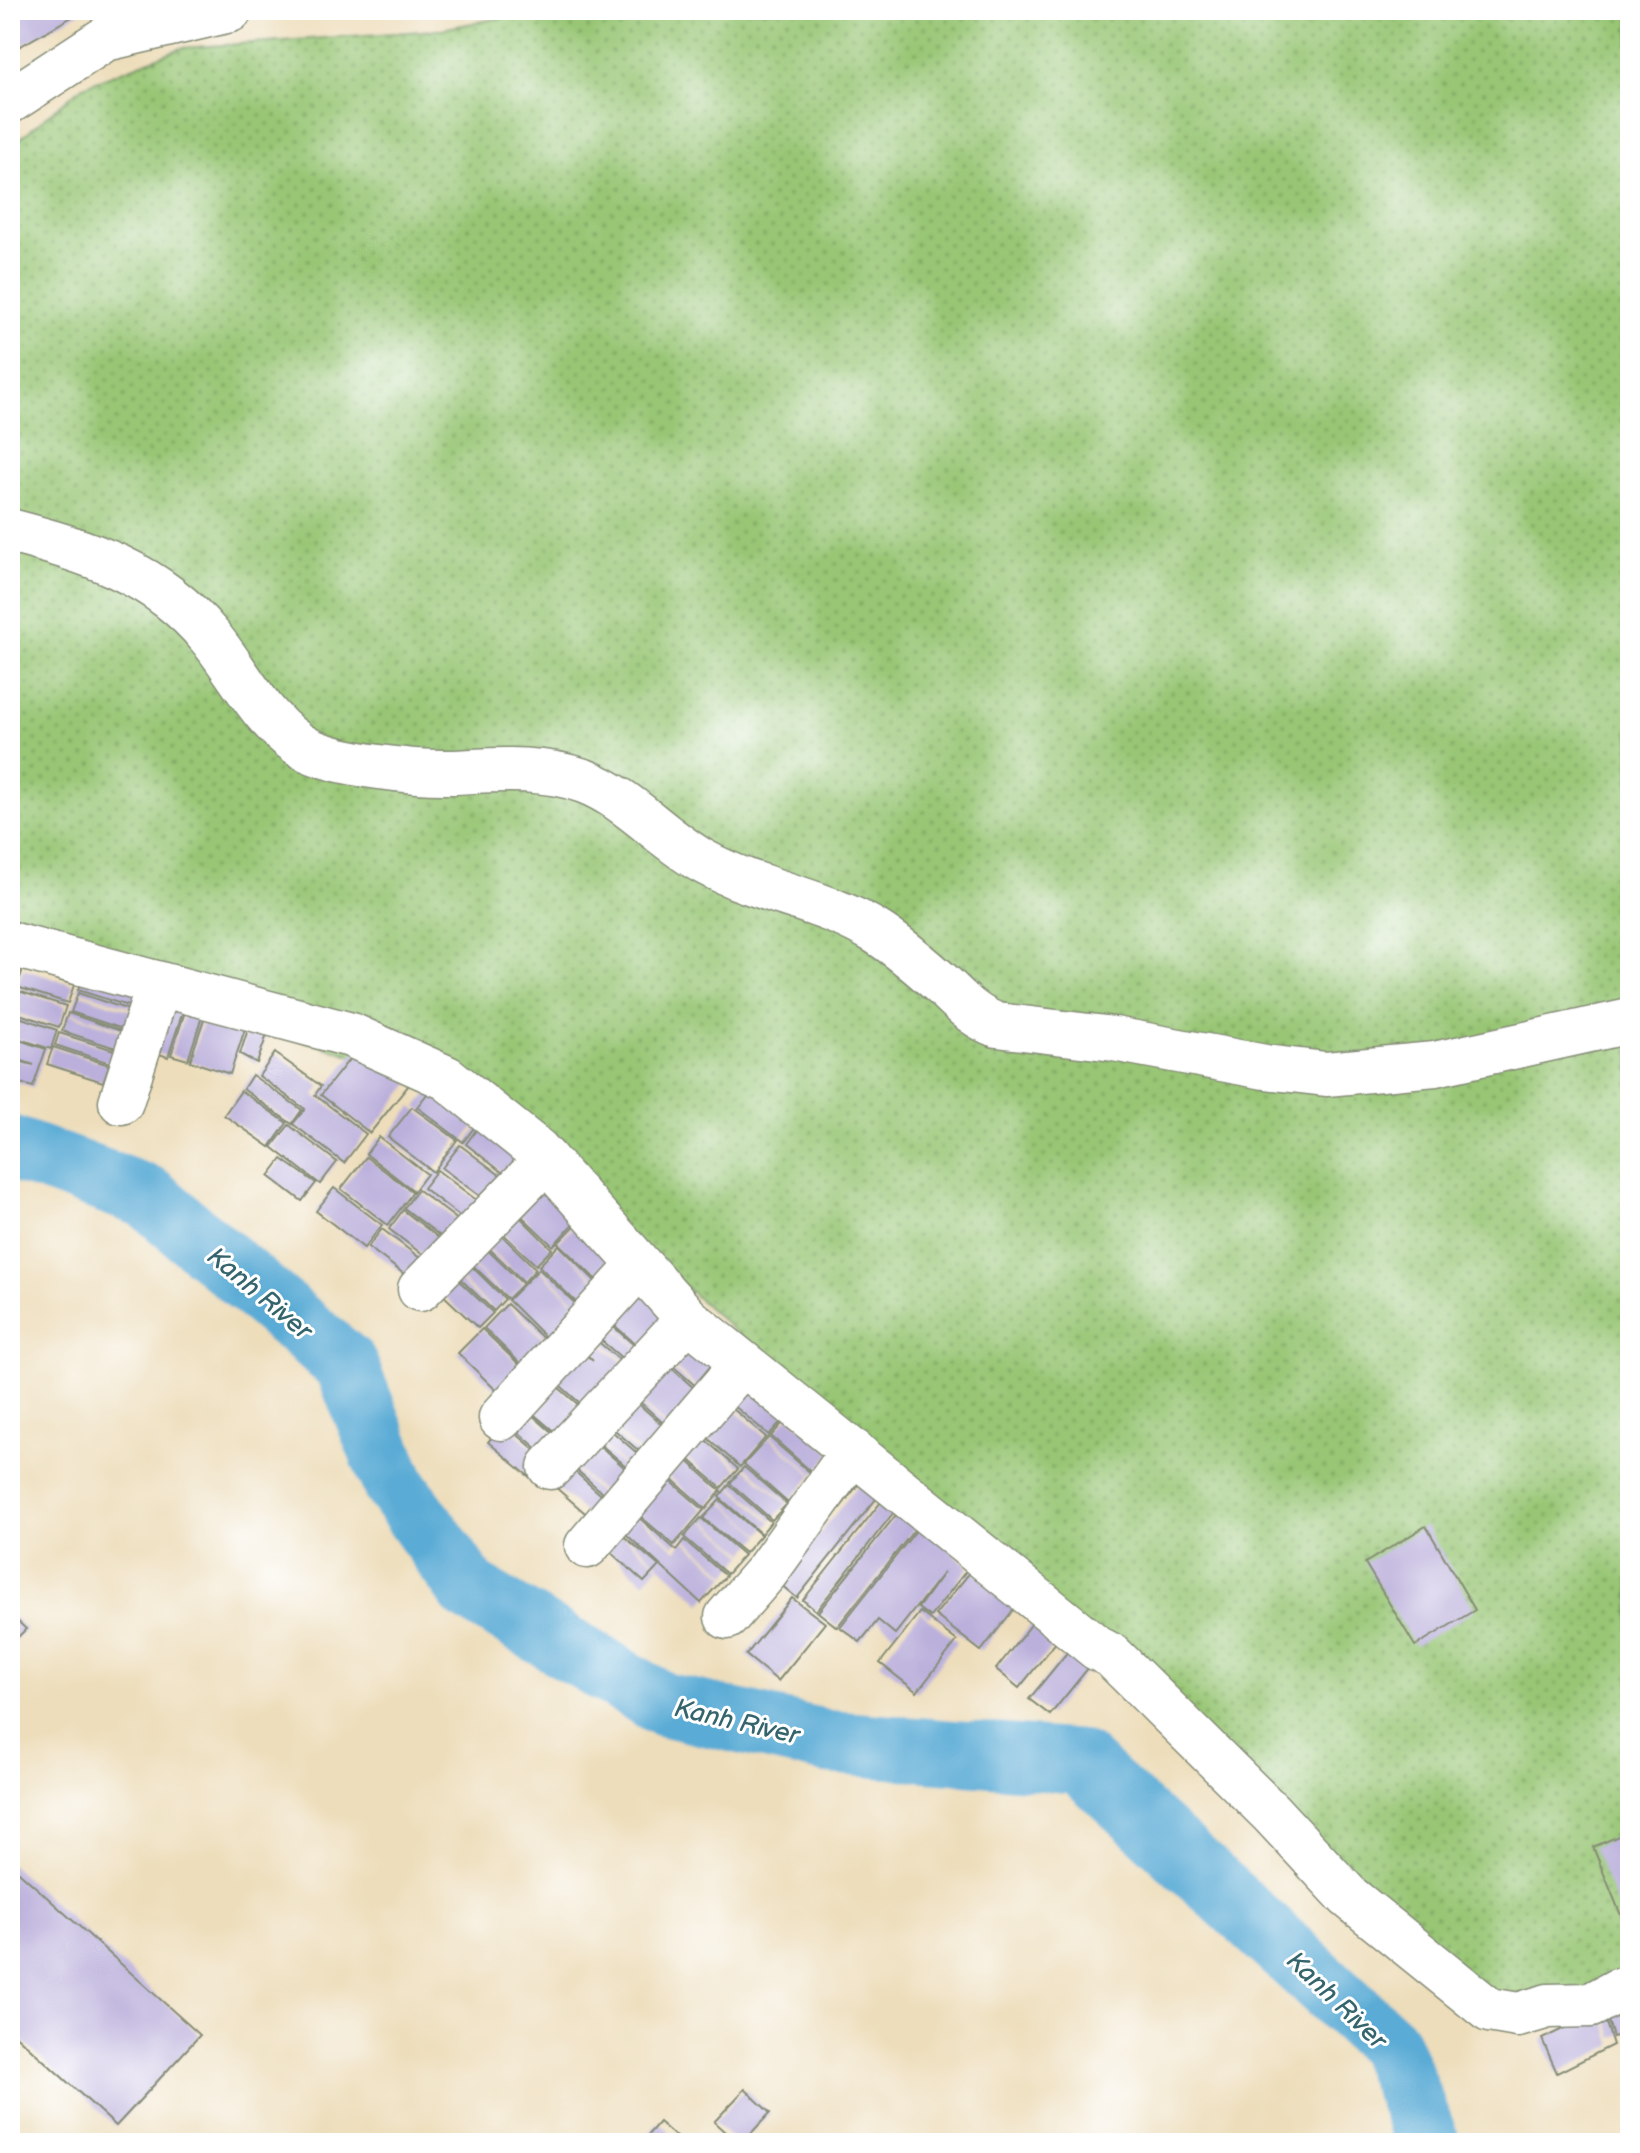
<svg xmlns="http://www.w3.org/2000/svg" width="1640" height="2153" viewBox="0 0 1640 2153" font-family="'Balsamiq Sans',sans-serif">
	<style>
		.grass { fill: url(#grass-dots); stroke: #5c8254; stroke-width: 2 }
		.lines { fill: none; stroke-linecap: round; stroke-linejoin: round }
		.river { stroke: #5aabd5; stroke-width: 64 }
		.building { fill: #bbb0db }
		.minor-casing { stroke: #868d77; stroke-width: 47 }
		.minor { stroke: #fff; stroke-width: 44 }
		.labels { text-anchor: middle; stroke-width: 6; stroke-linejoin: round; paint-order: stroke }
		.water-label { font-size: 26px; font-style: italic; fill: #34646c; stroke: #fff }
	</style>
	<defs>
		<pattern id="grass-dots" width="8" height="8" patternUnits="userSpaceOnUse" patternTransform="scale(2)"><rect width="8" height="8" fill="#98c674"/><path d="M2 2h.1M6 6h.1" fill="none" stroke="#7ba260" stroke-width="1.8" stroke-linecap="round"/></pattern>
	</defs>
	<rect width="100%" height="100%" fill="#fff"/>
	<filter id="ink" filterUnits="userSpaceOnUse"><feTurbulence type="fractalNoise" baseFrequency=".0125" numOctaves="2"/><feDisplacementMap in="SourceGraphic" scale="16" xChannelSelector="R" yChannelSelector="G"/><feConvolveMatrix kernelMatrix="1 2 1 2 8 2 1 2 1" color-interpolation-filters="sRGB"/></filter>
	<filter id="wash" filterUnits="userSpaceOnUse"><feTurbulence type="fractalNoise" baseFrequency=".006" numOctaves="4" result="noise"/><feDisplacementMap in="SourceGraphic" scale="32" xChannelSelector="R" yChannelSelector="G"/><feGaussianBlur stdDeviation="1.8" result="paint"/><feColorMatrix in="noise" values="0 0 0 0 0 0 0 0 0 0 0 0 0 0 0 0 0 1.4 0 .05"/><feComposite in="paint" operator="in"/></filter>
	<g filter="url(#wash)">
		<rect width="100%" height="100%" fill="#edddba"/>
		<path class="grass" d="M542,10h1088v1964l-100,52 -486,-418 -552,-494 -128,-55 -354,-109v-803l73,-61 98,-38 255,-18z"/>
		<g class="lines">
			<path class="river" d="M10,1147l138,50 198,168 48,119 75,106 193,114 166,38 252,20 308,282 40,99"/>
		</g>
		<g id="blocks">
			<g class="building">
				<path d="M23,10h61l-74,42v-35z"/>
				<path d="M23,969l51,16 -6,18 -51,-16z"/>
				<path d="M84,969l59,19 -6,21 -59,-19z"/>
				<path d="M15,990l51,16 -7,21 -49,-16z"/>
				<path d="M78,993l54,18 -6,19 -55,-18z"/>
				<path d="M159,993l27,9 -18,55 -27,-9z"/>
				<path d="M188,1002l17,5 -17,53 -17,-5z"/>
				<path d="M68,1013l56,19 -5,17 -57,-18z"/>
				<path d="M206,1013l42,7 -18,54 -40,-13z"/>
				<path d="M10,1014l47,16 -6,19 -41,-13z"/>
				<path d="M251,1020l19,6 -13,37 -17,-9z"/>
				<path d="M59,1033l58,18 -4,13 -58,-19z"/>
				<path d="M10,1037l36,12 -13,38 -23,-7v-21l24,6 -24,-8z"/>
				<path d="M363,1042l50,38 -43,53 -49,-38z"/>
				<path d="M53,1047l56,18 -6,17 -56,-18z"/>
				<path d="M275,1053l46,33 -6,9 51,39 -22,29 -51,-39 12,-15 -46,-33z"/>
				<path d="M252,1075l50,35 -10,14 -49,-35z"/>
				<path d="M434,1085l46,35 -17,22 -46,-35z"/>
				<path d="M241,1091l46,32 -17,24 -46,-32z"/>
				<path d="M412,1107l45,33 -24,32 -45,-35z"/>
				<path d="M484,1119l48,36 -20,25 -46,-36z"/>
				<path d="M289,1125l48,37 -17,22 -48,-37z"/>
				<path d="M379,1137l48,37 -13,17 -48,-37z"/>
				<path d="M460,1145l49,37 -17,23 -50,-37z"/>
				<path d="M366,1157l47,35 -25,33 -47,-36z"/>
				<path d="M282,1159l34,24 -14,18 -33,-25z"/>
				<path d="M437,1170l51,39 -14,18 -51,-39z"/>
				<path d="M538,1175l42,41 -27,30 -43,-41z"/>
				<path d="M334,1188l48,37 -18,23 -48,-37z"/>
				<path d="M418,1190l49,37 -15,18 -48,-37z"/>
				<path d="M403,1210l46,36 -14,18 -46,-35z"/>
				<path d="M513,1210l39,39 -16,16 -40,-38z"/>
				<path d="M583,1217l49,48 -25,25 -49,-47z"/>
				<path d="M492,1226l44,43 -12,13 -45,-43z"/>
				<path d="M382,1229l47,36 -13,18 -48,-36z"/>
				<path d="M476,1239l47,45 -15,15 -47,-45z"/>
				<path d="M559,1245l45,45 -20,20 -45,-44z"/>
				<path d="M462,1257l43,42 -11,12 -43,-41z"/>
				<path d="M539,1269l43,41 -32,32 -42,-42z"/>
				<path d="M455,1277l38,36 -15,15 -38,-36z"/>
				<path d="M635,1283l42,37 -30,34 -42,-37z"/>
				<path d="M507,1304l43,41 -24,24 -42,-41z"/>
				<path d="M607,1321l36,32 -11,14 -37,-32z"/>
				<path d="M686,1326l44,39 -25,29 -45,-39z"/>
				<path d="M482,1329l44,42 -24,25 -44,-43z"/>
				<path d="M594,1338l36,31 -39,44 -38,-34 29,-28 11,10 -10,-10z"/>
				<path d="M661,1359l42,37 -31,35 -42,-38z"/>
				<path d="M738,1373l48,43 -17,19 -49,-41z"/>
				<path d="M551,1381l37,32 -24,27 -35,-30z"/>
				<path d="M624,1391l46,41 -23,26 -46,-40z"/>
				<path d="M718,1396l48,41 -26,30 -46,-41z"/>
				<path d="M523,1407l40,35 -15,16 -39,-34z"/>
				<path d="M789,1416l42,37 -17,21 -43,-38z"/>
				<path d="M598,1419l47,41 -11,13 -48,-41z"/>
				<path d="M504,1423l45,39 -16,18 -45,-38z"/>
				<path d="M692,1428l46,41 -17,19 -46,-41z"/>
				<path d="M585,1433l48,42 -22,25 -48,-42z"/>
				<path d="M769,1437l44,38 -25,28 -44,-39z"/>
				<path d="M674,1449l47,42 -15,18 -48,-42z"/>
				<path d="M562,1460l46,41 -16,18 -46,-40z"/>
				<path d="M744,1467l43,37 -15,16 -42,-37z"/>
				<path d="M658,1470l46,40 -30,35 -47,-40z"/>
				<path d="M862,1480l18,14 -83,104 -17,-14z"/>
				<path d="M729,1485l42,37 -10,12 -42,-37z"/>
				<path d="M885,1497l13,10 -82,104 -13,-11z"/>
				<path d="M720,1500l41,35 -16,18 -42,-35z"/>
				<path d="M629,1509l47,41 8,-10 42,36 -25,27 -86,-79z"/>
				<path d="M900,1510l18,15 -81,102 -19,-15z"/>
				<path d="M701,1518l43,37 -17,19 -43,-37z"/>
				<path d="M922,1523l47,44 -39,50 -12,-9 26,-36 -49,62 -17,-14 -18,22 -20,-15z"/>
				<path d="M1426,1526l49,84 -60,36 -50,-83z"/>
				<path d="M613,1527l46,39 -15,16 -45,-40z"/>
				<path d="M972,1570l45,35 -36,46 -46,-36z"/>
				<path d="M792,1598l33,25 -47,58 -32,-26z"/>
				<path d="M920,1612l37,29 -40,51 -37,-29z"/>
				<path d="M10,1614l16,15 -16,16z"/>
				<path d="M1038,1616l24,19 -43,53 -23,-19z"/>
				<path d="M1074,1644l20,17 -44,54 -21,-16z"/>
				<path d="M1630,1831v84l-8,3 -29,-71z"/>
				<path d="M10,1864l190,171 -84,91 -106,-96z"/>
				<path d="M1625,1998l5,18v16l-17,5 -10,-33z"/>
				<path d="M1602,2010l11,35 -56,28 -15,-34z"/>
				<path d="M745,2089l25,24 -28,30h-5l-23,-21z"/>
				<path d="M659,2122l24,21h-42z"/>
			</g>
		</g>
	</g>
	<g filter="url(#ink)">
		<use href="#blocks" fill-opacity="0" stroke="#868d77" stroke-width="2"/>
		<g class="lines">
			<defs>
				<g id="minor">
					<path d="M10,101l95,-62 125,-29"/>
					<path d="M10,531c77,20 147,41 200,106 29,35 56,92 99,113 33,15 106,23 143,22 44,-2 89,-6 132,9 45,17 78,58 120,81 55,30 120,37 174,71 23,15 45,34 66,53 17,16 30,31 53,39l117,14 151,28 61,7 109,-10 195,-43"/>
					<path d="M10,944l341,91 96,43 90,72 151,169 409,329 15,8 159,157 78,84 140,113 29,5 30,-9 43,-1 26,-14 13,-3"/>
					<path d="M121,1102l38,-118"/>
					<path d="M420,1289l126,-129"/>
					<path d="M501,1418l138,-152"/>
					<path d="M550,1467l138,-148"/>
					<path d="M587,1546l155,-182"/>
					<path d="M727,1617l40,-46 86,-120"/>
				</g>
			</defs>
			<use href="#minor" class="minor-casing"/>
			<use href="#minor" class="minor"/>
		</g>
	</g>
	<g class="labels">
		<g class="water-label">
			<text transform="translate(260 1293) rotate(40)" y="9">Kanh River</text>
			<text transform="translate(737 1721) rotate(13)" y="9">Kanh River</text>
			<text transform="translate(1337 2000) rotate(44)" y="9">Kanh River</text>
		</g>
	</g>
	<rect width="1640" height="2153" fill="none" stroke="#fff" stroke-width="40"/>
</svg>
